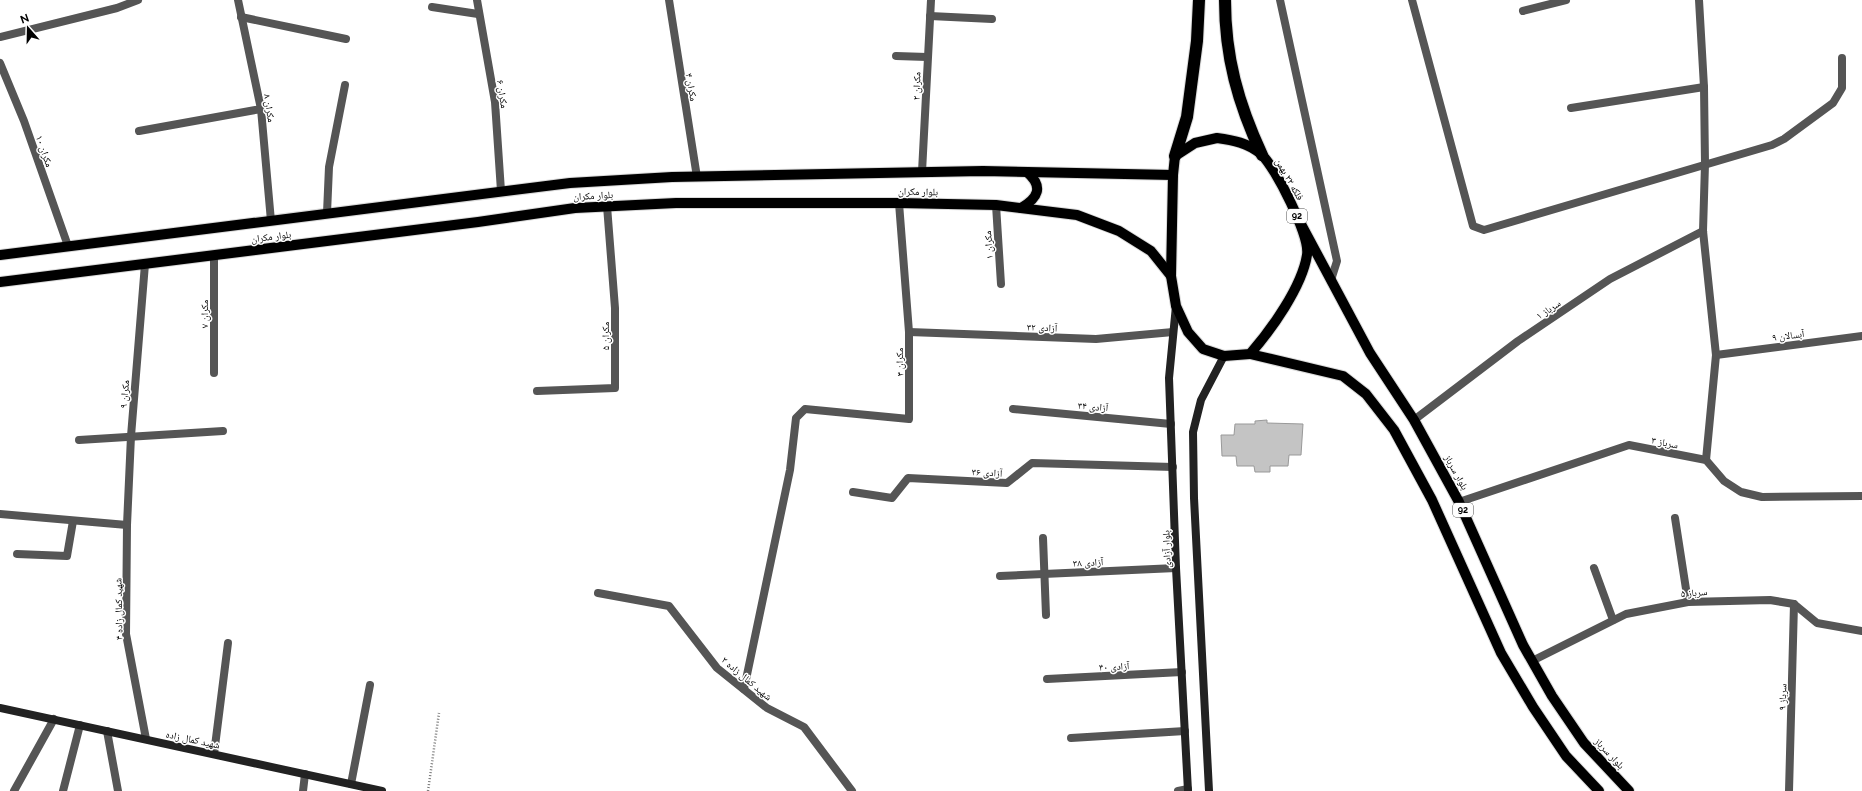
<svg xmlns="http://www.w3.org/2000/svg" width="1862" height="791" viewBox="0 0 1862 791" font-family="Raleway,'Noto Naskh Arabic',sans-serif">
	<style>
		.building { fill: #c4c4c4; stroke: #999 }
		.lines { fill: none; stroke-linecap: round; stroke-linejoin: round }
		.primary-casing { stroke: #dbdbdb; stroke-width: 12 }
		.highway-casing { stroke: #dbdbdb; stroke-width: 14 }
		.path { stroke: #777; stroke-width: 2.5; stroke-dasharray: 1 2; stroke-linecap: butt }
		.street { stroke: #555; stroke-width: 8 }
		.secondary { stroke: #222; stroke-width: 8 }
		.primary { stroke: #000; stroke-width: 10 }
		.highway { stroke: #000; stroke-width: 12 }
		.labels { text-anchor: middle; stroke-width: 3; stroke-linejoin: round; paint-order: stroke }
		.shield { fill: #fff; stroke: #4c4c4c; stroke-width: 1 }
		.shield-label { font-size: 9px; font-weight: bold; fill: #000 }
		.street-label { font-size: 10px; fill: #000; stroke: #fff }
	</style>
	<rect width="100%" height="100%" fill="#fff"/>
	<path class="building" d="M1267,420v3l36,1 -2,31h-12l-1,11h-18v6h-15l-1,-6h-17l-1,-10h-14l-1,-21h13l1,-11h20v-3z"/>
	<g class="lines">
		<defs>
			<g id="primary">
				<path d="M1217,138c16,2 31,5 44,16 15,14 49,82 46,101 -5,32 -36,75 -57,99l-26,2 -21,-7 -15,-17 -12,-26 -5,-30 2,-101 2,-19 20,-13z"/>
				<path d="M1021,208c17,-10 23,-21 6,-36"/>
				<path d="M1301,224l69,129 44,67 45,82 64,143 29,51 32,47 45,48"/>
				<path d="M0,255l570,-72 102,-6 311,-6 190,4"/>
				<path d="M0,282l478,-60 97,-14 101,-5h223l97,2 81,10 42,16 32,20 20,25"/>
				<path d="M1250,354l93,22 23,18 28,36 38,70 69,153 32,54 33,49 33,35"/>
			</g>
			<g id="highway">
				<path d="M1225,0c0,57 13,103 37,155"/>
				<path d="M1175,156l12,-39 10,-76 2,-41"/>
			</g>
		</defs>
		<use href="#primary" class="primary-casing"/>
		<use href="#highway" class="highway-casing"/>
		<path class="path" d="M428,791l11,-78"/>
		<g class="street">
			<path d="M238,0l23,109 10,112"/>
			<path d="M477,0l18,102 6,89"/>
			<path d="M669,0l28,177"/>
			<path d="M1280,0l57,261 -6,19"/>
			<path d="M1412,0l61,226 11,4 288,-85 12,-6 49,-36 9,-15v-30"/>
			<path d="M1699,0l5,87 1,77 -2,67 13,124 -10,105"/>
			<path d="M432,7l46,7"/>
			<path d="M1523,11l43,-11"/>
			<path d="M930,16l62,3"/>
			<path d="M241,17l105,22"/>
			<path d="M0,37l117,-29 21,-8"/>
			<path d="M896,56l31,1"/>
			<path d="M0,63l24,58 44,125"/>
			<path d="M1571,108l133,-21"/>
			<path d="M139,131l122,-22"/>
			<path d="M922,172l9,-172"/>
			<path d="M996,205l5,79"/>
			<path d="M327,213l2,-46 16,-82"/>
			<path d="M145,264l-14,172 -4,89 -1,109 20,105"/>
			<path d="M909,332l187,7 77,-7"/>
			<path d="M1716,355l146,-19"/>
			<path d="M214,373v-118"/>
			<path d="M537,391l78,-3v-80l-8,-102"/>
			<path d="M1013,409l158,15"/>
			<path d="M1414,420l104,-79 92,-62 93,-48"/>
			<path d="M79,440l144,-9"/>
			<path d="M853,492l39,6 16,-20 99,5 25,-20 141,4"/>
			<path d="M1459,502l170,-57 77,15 18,21 17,11 21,5 100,-1"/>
			<path d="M0,514l127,11"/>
			<path d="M1675,518l13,84"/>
			<path d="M1043,538l3,77"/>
			<path d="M17,554l50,2 6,-35"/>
			<path d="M1594,568l19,52"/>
			<path d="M1000,576l176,-8"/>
			<path d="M598,593l71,13 48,62 50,40 37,19 48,64"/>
			<path d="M1532,661l94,-47 62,-12 82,-2 24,4 23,19 45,8"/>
			<path d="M1047,679l135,-7"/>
			<path d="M744,689l46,-219 6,-52 9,-9 104,10v-87l-10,-129"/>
			<path d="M107,731l11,60"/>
			<path d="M1071,738l114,-7"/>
			<path d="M214,754l14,-111"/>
			<path d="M351,784l19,-99"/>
			<path d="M14,791l40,-72"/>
			<path d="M63,791l17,-66"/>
			<path d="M303,791l2,-17"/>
			<path d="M1178,791l10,-2"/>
			<path d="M1789,791l5,-187"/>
		</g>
		<g class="secondary">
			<path d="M1176,306l-7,72 7,190 12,223"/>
			<path d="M0,708l382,83"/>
			<path d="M1209,791l-15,-293 -1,-66 8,-32 23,-44"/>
		</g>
		<use href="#primary" class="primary"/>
		<use href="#highway" class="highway"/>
	</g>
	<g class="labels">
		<g class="shield">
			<rect x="1287" y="209" width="20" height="14" rx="3"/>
			<rect x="1453" y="503" width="20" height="14" rx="3"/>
		</g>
		<g class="shield-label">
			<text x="1297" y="219">92</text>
			<text x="1463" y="513">92</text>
		</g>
		<g class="street-label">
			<text transform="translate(916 86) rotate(-88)" y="4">مکران ۲</text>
			<text transform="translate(692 87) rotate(80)" y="4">مکران ۴</text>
			<text transform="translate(503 94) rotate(81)" y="4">مکران ۶</text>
			<text transform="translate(270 108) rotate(81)" y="4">مکران ۸</text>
			<text transform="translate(45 151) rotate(71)" y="4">مکران ۱۰</text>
			<text transform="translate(1290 179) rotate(60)" y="4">فلکه ۲۲ بهمن</text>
			<text transform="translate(918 191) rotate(1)" y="4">بلوار مکران</text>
			<text transform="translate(593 195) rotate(-3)" y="4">بلوار مکران</text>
			<text transform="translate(271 236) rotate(-7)" y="4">بلوار مکران</text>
			<text transform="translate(988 245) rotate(-94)" y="4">مکران ۱</text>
			<text transform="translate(1548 309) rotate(-34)" y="4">سرباز ۱</text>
			<text transform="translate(204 314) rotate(-90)" y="4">مکران ۷</text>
			<text transform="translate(1042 327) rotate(2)" y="4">آزادی ۳۲</text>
			<text transform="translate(1788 335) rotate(-7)" y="4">آبسالان ۹</text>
			<text transform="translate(605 336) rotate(-90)" y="4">مکران ۵</text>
			<text transform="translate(899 362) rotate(-90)" y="4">مکران ۳</text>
			<text transform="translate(124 394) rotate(-85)" y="4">مکران ۹</text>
			<text transform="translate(1093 406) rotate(5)" y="4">آزادی ۳۴</text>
			<text transform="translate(1665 442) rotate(11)" y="4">سرباز ۳</text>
			<text transform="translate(987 472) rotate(3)" y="4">آزادی ۳۶</text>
			<text transform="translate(1457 472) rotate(61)" y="4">بلوار سرباز</text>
			<text transform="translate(1166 549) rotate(-92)" y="4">بلوار آزادی</text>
			<text transform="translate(1088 562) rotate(-3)" y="4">آزادی ۳۸</text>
			<text transform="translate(1694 592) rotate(-4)" y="4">سرباز ۵</text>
			<text transform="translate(118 609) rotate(-91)" y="4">شهید کمال زاده ۴</text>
			<text transform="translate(1114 666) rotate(-3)" y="4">آزادی ۴۰</text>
			<text transform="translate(747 678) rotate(40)" y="4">شهید کمال زاده ۲</text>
			<text transform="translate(1782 697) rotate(-88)" y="4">سرباز ۹</text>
			<text transform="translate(193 739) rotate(12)" y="4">شهید کمال زاده</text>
			<text transform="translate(1610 753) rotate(47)" y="4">بلوار سرباز</text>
		</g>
	</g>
	<g transform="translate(28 28) rotate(340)" stroke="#ffffff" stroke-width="3" paint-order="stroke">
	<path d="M0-3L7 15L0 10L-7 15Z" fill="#000000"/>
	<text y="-6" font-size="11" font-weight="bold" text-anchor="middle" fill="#000000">N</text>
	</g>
</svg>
